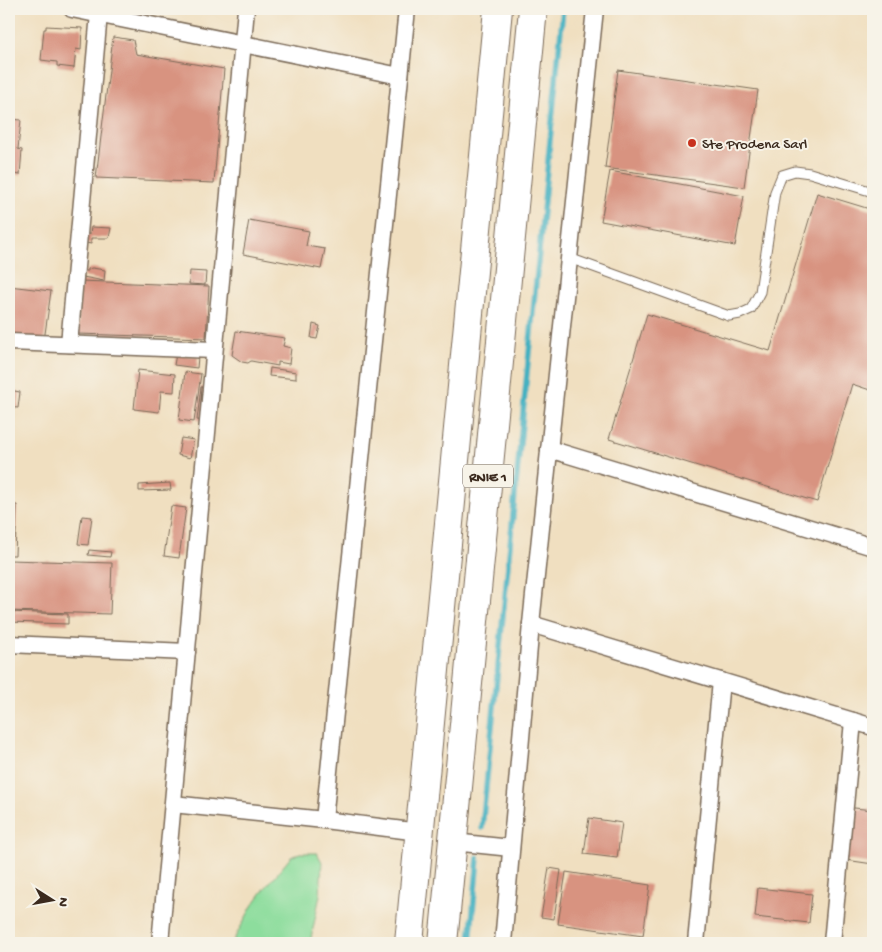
<svg xmlns="http://www.w3.org/2000/svg" width="882" height="952" viewBox="0 0 882 952" font-family="'Gochi Hand',sans-serif">
	<style>
		.green { fill: #8ddd9d; stroke: #64845e }
		.lines { fill: none; stroke-linecap: round; stroke-linejoin: round }
		.stream { stroke: #44b1c1; stroke-width: 5.5 }
		.building { fill: #d89380 }
		.service-casing { stroke: #7a6957; stroke-width: 11 }
		.minor-casing { stroke: #7a6957; stroke-width: 19 }
		.trunk-casing { stroke: #7a6957; stroke-width: 30 }
		.service { stroke: #fff; stroke-width: 9 }
		.minor { stroke: #fff; stroke-width: 16 }
		.trunk { stroke: #fff; stroke-width: 28 }
		.poi-dot { fill: #c8321e; stroke: #f7f3e8; stroke-width: 2 }
		.labels { text-anchor: middle; stroke-width: 4; stroke-linejoin: round; paint-order: stroke }
		.shield { fill: #f7f3e8; stroke: #73665b; stroke-width: 1 }
		.shield-label { font-size: 14px; font-weight: bold; fill: #3b2a1e }
		.poi-label { font-size: 15px; fill: #3b2a1e; stroke: #f7f3e8; text-anchor: start }
	</style>
	<rect width="100%" height="100%" fill="#f7f3e8"/>
	<filter id="ink" filterUnits="userSpaceOnUse"><feTurbulence type="fractalNoise" baseFrequency=".02" numOctaves="2"/><feDisplacementMap in="SourceGraphic" scale="10" xChannelSelector="R" yChannelSelector="G"/><feConvolveMatrix kernelMatrix="1 2 1 2 8 2 1 2 1" color-interpolation-filters="sRGB"/></filter>
	<filter id="wash" filterUnits="userSpaceOnUse"><feTurbulence type="fractalNoise" baseFrequency=".0096" numOctaves="4" result="noise"/><feDisplacementMap in="SourceGraphic" scale="20" xChannelSelector="R" yChannelSelector="G"/><feGaussianBlur stdDeviation="1.12" result="paint"/><feColorMatrix in="noise" values="0 0 0 0 0 0 0 0 0 0 0 0 0 0 0 0 0 1.4 0 .05"/><feComposite in="paint" operator="in"/></filter>
	<g filter="url(#wash)">
		<rect width="100%" height="100%" fill="#f0dfc0"/>
		<path class="green" d="M300,853h17l5,9 -2,33 -10,48h-78l20,-37 14,-19 25,-30z"/>
		<g class="lines">
			<g class="stream">
				<path d="M482,828l81,-819"/>
				<path d="M470,943l8,-85"/>
			</g>
		</g>
		<g id="blocks">
			<g class="building">
				<path d="M46,26l36,2 -1,22 -5,-1 -2,19 -17,-2v-4l-16,-2 3,-31h2z"/>
				<path d="M113,37l20,3 3,14 88,15 -10,114 -118,-5z"/>
				<path d="M618,70l140,20 -14,97 -139,-19z"/>
				<path d="M9,119l12,1 -3,29 4,1 -2,25 -11,-2z"/>
				<path d="M610,171l134,25 -9,50 -134,-25z"/>
				<path d="M817,193l56,17v181l-21,-7 -35,118 -208,-63 38,-125 123,37z"/>
				<path d="M249,220l60,11 -3,15 19,3 -4,20 -78,-15z"/>
				<path d="M91,227l20,1 -2,10h-18v6l-10,-2 2,-7 7,-1z"/>
				<path d="M92,268l13,2 -1,11 -21,-4 1,-6h4v-2z"/>
				<path d="M190,271l16,1 -1,13 -16,-1z"/>
				<path d="M80,281l129,5 -3,52 -128,-4z"/>
				<path d="M9,286l42,5 -7,50 -35,-4z"/>
				<path d="M313,324l7,2 -3,13 -6,-1z"/>
				<path d="M236,331l49,7 -2,8 8,2 -2,16 -11,-2v4l-27,-5 -3,2 -6,-1 -10,-7z"/>
				<path d="M176,354l22,3 -1,11 -23,-3z"/>
				<path d="M270,368l26,4v7l-27,-3z"/>
				<path d="M138,370l37,4 -1,18 -13,-1 -2,21 -25,-3z"/>
				<path d="M185,372l16,2 -7,48 -15,-2z"/>
				<path d="M201,387l8,1 -4,33 -8,-1z"/>
				<path d="M9,390l11,2 -2,16 -9,-1z"/>
				<path d="M181,438l13,2 -4,18 -12,-3z"/>
				<path d="M170,483l1,7 -32,1v-6z"/>
				<path d="M9,505h8l-2,50h-6z"/>
				<path d="M171,506l15,2 -7,50 -15,-2z"/>
				<path d="M82,516l10,1 -4,28 -10,-1z"/>
				<path d="M89,550l22,2 -1,5 -22,-2z"/>
				<path d="M9,560l103,3 -2,51 -101,-3z"/>
				<path d="M9,612l59,2v10l-59,-2z"/>
				<path d="M845,807l28,3v54l-34,-5z"/>
				<path d="M589,818l33,5 -5,35 -33,-4z"/>
				<path d="M549,868l12,2 -7,49 -13,-2z"/>
				<path d="M566,872l84,13 -7,51 -85,-12z"/>
				<path d="M758,888l54,6 -3,29 -54,-6z"/>
			</g>
		</g>
	</g>
	<g filter="url(#ink)">
		<use href="#blocks" fill-opacity="0" stroke="#7a6957" stroke-width="1"/>
		<g class="lines">
			<defs>
				<path id="service" d="M569,258l160,58 11,-2 11,-5 9,-17 15,-100 7,-17 13,-4 15,2 63,19"/>
				<g id="minor">
					<path d="M72,9l328,67"/>
					<path d="M9,342l205,8"/>
					<path d="M69,344l30,-330"/>
					<path d="M549,449l324,98"/>
					<path d="M531,624l342,103"/>
					<path d="M9,644l178,8"/>
					<path d="M173,804l151,16 95,12"/>
					<path d="M324,820l83,-811"/>
					<path d="M453,842l58,6"/>
					<path d="M160,943l86,-934"/>
					<path d="M503,943l28,-319 64,-615"/>
					<path d="M696,943l25,-262"/>
					<path d="M832,943l21,-222"/>
				</g>
				<g id="trunk">
					<path d="M409,943l89,-934"/>
					<path d="M443,943l90,-934"/>
				</g>
			</defs>
			<use href="#service" class="service-casing"/>
			<use href="#minor" class="minor-casing"/>
			<use href="#trunk" class="trunk-casing"/>
			<use href="#service" class="service"/>
			<use href="#minor" class="minor"/>
			<use href="#trunk" class="trunk"/>
		</g>
	</g>
	<circle class="poi-dot" cx="692" cy="143" r="5"/>
	<g class="labels">
		<rect class="shield" x="463" y="464.5" width="50" height="23" rx="4"/>
		<g class="shield-label">
			<text x="488" y="481">RNIE 1</text>
		</g>
		<g class="poi-label">
			<text x="702" y="148">Ste Prodena Sarl</text>
		</g>
	</g>
	<rect width="882" height="952" fill="none" stroke="#f7f3e8" stroke-width="30"/>
	<g transform="translate(52 900) rotate(101)" stroke="#f7f3e8" stroke-width="4" paint-order="stroke">
	<path d="M0-4L9 19L0 12L-9 19Z" fill="#3b2a1e"/>
	<text y="-8" font-size="14" font-weight="bold" text-anchor="middle" fill="#3b2a1e">N</text>
	</g>
</svg>
